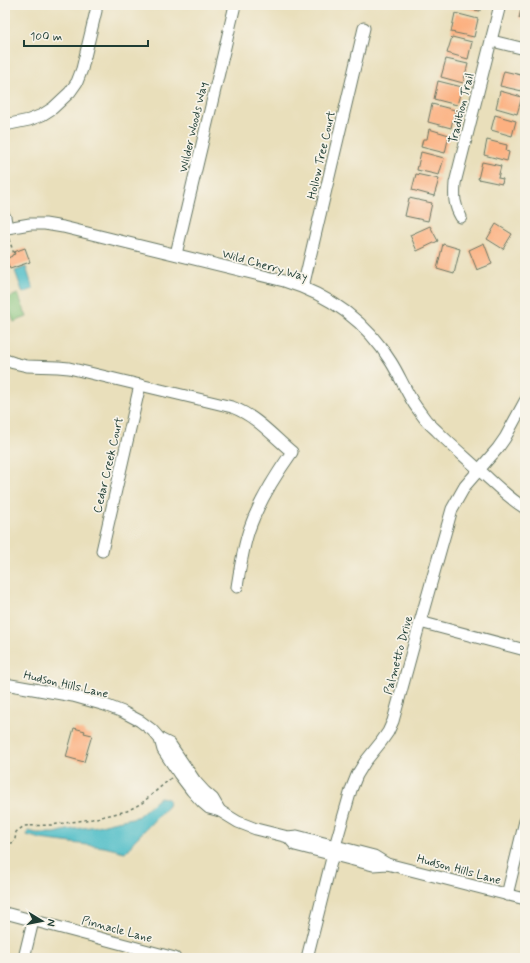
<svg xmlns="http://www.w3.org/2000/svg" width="530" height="963" viewBox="0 0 530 963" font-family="Mynerve,sans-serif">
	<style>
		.green { fill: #86c47b; stroke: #528058 }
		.water { fill: #50bec8; stroke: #387e7e }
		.building { fill: #fcb080 }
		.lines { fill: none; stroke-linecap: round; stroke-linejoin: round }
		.minor-casing { stroke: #667663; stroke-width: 13 }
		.path { stroke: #667663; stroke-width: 1.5; stroke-dasharray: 3 3; stroke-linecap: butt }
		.minor { stroke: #fff; stroke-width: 11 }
		.labels { text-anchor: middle; stroke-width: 3.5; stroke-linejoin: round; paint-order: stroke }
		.street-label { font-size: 12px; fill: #1f3d34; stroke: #f7f3e8 }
	</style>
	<rect width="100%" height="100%" fill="#f7f3e8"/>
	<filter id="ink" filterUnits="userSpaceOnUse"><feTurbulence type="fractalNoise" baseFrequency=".025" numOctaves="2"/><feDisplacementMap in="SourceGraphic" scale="8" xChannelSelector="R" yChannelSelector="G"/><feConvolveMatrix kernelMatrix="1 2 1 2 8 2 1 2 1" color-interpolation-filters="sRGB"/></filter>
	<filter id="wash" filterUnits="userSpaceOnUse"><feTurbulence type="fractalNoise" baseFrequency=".012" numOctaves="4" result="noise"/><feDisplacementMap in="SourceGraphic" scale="16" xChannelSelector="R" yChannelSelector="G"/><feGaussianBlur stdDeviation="0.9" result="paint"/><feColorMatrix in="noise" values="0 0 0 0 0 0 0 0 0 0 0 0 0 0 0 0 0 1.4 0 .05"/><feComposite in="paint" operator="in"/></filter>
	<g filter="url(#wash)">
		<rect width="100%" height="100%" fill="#e9dfbb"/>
		<path class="green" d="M18,294l9,23 -13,5 -9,-23z"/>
		<g class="water">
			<path d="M26,267l7,22 -10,4 -8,-22z"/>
			<path d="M160,797l7,1 2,2 -1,6 -35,36 -4,7 -4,3 -21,-5 -64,-8 -13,-4 1,-4 9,2h18l12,-3 31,-4 14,-4 25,-5z"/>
		</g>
		<g id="blocks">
			<g class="building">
				<path d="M459,5h22l-1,6 -22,-4z"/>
				<path d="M522,5h3v15l-6,-2z"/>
				<path d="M455,13l23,6 -4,18 -23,-5z"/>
				<path d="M452,37l20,5 -4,17 -21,-6z"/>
				<path d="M446,59l22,5 -5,19 -22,-6z"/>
				<path d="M504,71l21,5 -3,15 -22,-5z"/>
				<path d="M438,81l24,6 -5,18 -23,-6z"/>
				<path d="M500,91l22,6 -5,17 -21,-6z"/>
				<path d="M432,104l23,6 -4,18 -23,-6z"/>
				<path d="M495,115l21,6 -4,15 -21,-6z"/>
				<path d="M429,129l20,6 -4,18 -24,-6 2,-8h4z"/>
				<path d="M487,140l20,5 -1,6 3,1 -2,9 -23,-6z"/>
				<path d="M421,152l23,6 -5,17 -22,-5z"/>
				<path d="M482,162l19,4 -3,12 5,1 -1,5 -24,-5z"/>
				<path d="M416,174l23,5 -5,17 -22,-6z"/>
				<path d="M409,198l23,5 -4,18 -23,-5z"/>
				<path d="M496,224l16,10 -9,15 -16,-10z"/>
				<path d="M430,226l8,15 -21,10 -7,-16z"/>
				<path d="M484,243l8,21 -15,6 -8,-20z"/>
				<path d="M443,244l17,5 -6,25 -17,-5z"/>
				<path d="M25,248l5,14 -20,7 -4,-10 6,-3v-1l3,-1 -1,-2z"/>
				<path d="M74,728l11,3 -1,2 8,2 -8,27 -18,-5z"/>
			</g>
		</g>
	</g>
	<g filter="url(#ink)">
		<use href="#blocks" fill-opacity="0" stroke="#667663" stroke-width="1"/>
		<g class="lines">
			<defs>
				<g id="minor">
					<path d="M492,41l33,8"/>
					<path d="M5,125l24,-5 13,-5 11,-7 17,-16 7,-10 5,-13 14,-58v-6"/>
					<path d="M5,217l2,11"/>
					<path d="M461,217c-7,-12 -7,-20 -6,-34l45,-178"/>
					<path d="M5,230l2,-2 23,-4h15l18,3 221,54c46,14 82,40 107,81 7,11 12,23 19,35 4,8 10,15 15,22 4,5 9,9 13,13 13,13 27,25 40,37 15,13 30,29 47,39"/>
					<path d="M176,254l59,-249"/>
					<path d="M303,287l61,-259"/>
					<path d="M5,360l9,3 13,3 31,1 11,1 163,39c24,9 40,28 60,45 -17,24 -33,49 -43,78 -6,18 -9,38 -12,57"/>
					<path d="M102,551l38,-166"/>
					<path d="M420,622l105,28"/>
					<path d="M5,684l68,12 32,9 18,7 17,9 12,9 8,9 10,5 25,37 10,11 8,7 7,12"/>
					<path d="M160,739l3,11 16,24 13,17 10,11 7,6 11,3 18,11 18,7 32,8 9,-1 77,20 13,8 138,35"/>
					<path d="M288,837l7,8 78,20 14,-1"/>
					<path d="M507,895l18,-74"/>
					<path d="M5,913l170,45"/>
					<path d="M24,958l9,-37"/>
					<path d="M307,958l28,-112 16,-56 6,-15 8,-13 16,-20 7,-10 5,-11 27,-99 32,-113 13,-23 33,-38 7,-10 20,-37"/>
				</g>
			</defs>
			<use href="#minor" class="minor-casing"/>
			<g class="path">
				<path d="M9,239l5,15"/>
				<path d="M5,844c10,0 10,-3 11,-12l8,-6 27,-1 41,-6 35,-8 15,-8 29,-25"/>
			</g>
			<use href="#minor" class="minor"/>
		</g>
	</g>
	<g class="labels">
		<g class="street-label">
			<text transform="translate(461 108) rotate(-76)" y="4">Tradition Trail</text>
			<text transform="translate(193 127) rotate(-77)" y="4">Wilder Woods Way</text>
			<text transform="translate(321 155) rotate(-77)" y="4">Hollow Tree Court</text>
			<text transform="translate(265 265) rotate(16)" y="4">Wild Cherry Way</text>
			<text transform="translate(108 465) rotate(-77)" y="4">Cedar Creek Court</text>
			<text transform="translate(398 655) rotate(-75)" y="4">Palmetto Drive</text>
			<text transform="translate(66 684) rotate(13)" y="4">Hudson Hills Lane</text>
			<text transform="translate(459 869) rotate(15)" y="4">Hudson Hills Lane</text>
			<text transform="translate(117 929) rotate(15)" y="4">Pinnacle Lane</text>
		</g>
	</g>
	<rect width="530" height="963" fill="none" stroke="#f7f3e8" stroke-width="20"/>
	<g transform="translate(42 921) rotate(100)" stroke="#f7f3e8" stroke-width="3" paint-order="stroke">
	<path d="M0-3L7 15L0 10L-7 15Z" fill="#1f3d34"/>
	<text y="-6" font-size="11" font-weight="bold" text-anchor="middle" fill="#1f3d34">N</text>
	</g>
	<path d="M24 40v6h124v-6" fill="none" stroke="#1f3d34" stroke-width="2"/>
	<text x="30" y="40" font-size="12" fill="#1f3d34" stroke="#f7f3e8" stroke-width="3" paint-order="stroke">100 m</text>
</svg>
